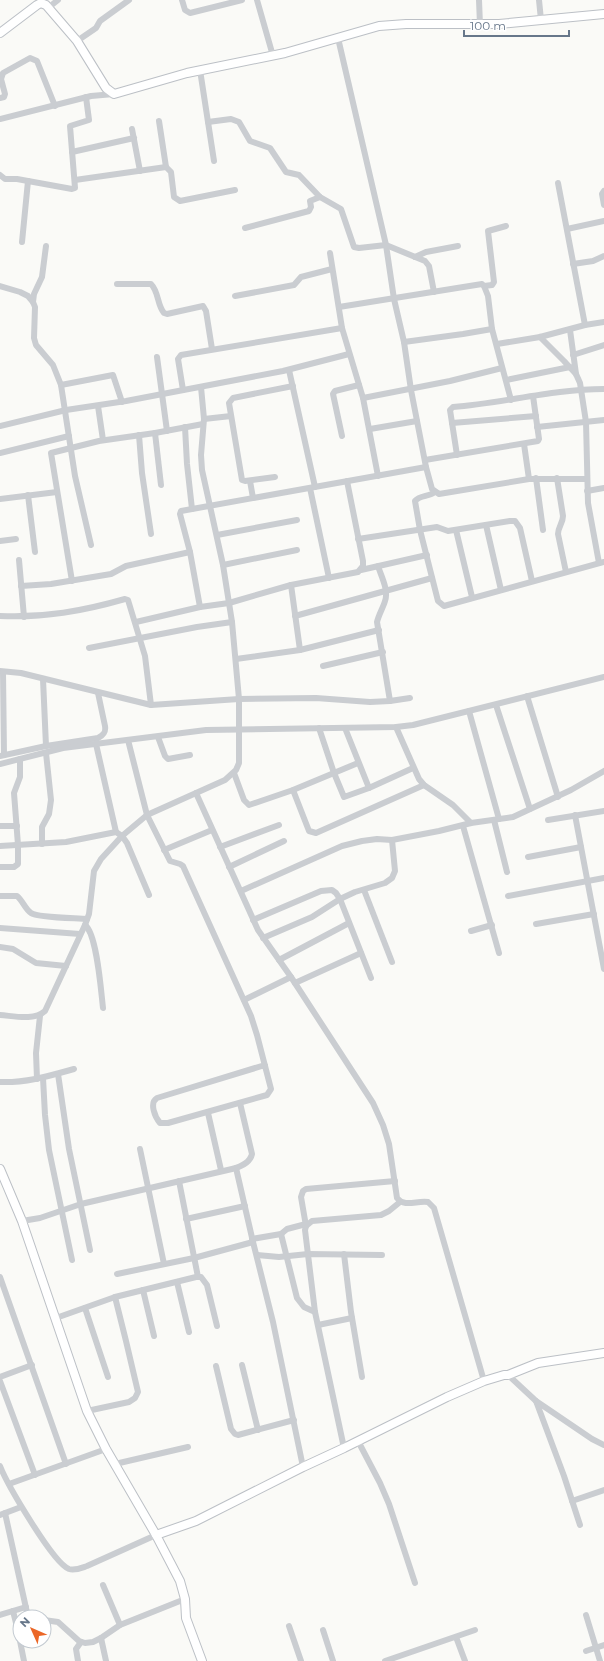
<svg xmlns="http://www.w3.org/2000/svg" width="604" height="1661" viewBox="0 0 604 1661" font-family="Montserrat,sans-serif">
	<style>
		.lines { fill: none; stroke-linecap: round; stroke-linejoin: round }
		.secondary-casing { stroke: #bcc0c6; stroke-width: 10 }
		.street { stroke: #cacdd1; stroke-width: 6 }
		.secondary { stroke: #fff; stroke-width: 8 }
	</style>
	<rect width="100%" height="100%" fill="#fafaf7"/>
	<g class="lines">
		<defs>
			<g id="secondary">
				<path d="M0,33l37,-28 4,-2 5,2 31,36 29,47 8,6 73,-21 98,-20 94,-27 27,-2h93l105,-10"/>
				<path d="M0,1169l22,52 65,190 19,38 50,86 24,46 5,18 1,19 16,43"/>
				<path d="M156,1535l40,-14 107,-54 41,-19 103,-51 37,-16 20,-6h4l30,-12 66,-10"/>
			</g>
		</defs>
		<use href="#secondary" class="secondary-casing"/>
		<g class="street">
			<path d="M182,0l3,10 5,3 52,-13"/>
			<path d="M257,0l16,56"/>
			<path d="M479,0l1,25"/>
			<path d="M539,0l2,20"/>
			<path d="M48,8l10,-8"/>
			<path d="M338,38l48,207 8,54 10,43 7,48 15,77 6,22 7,5 90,-15h58"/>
			<path d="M77,41l19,-13 4,-7 29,-21"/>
			<path d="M200,70l14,91"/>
			<path d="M0,98l4,-1 1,-3 -4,-15 2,-6 27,-15 7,3 18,45"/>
			<path d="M0,119l91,-23 23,-2"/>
			<path d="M159,121l7,46"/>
			<path d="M208,122l23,-3 8,3 11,19 20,7 16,24 13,3 21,22 21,12 13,38 5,1 27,-3 39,16 4,5 5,26"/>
			<path d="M132,129l8,42"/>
			<path d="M72,152l62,-14"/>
			<path d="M0,175l5,4h12l55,10 3,-1 -5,-62 19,-6 -3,-23"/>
			<path d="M75,180l91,-13 5,5 3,25 6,4 55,-11"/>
			<path d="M558,183l27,142"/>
			<path d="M604,191l-2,3 2,11"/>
			<path d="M245,228l64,-17 2,-4 -1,-6 10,-4"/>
			<path d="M567,229l37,-8"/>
			<path d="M22,242l6,-61"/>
			<path d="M330,253l12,75 21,70 15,78"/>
			<path d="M415,257l11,-5 32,-6"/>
			<path d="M573,264l20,-3 11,-5"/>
			<path d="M117,284h34c8,8 6,21 13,29l3,1 36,-8 3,5 6,38"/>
			<path d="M0,286l20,6 8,4 5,6 2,5 -1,31 2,7 17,20 8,20 14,91 16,69"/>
			<path d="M484,286l8,-1 2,-3 -6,-51 18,-5"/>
			<path d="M235,296l59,-11 7,-8 31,-8"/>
			<path d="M33,302l1,-8 8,-17 4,-31"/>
			<path d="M339,307l143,-23 2,2 4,10 4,33 19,71"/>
			<path d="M570,330l6,44"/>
			<path d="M540,337l24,24 12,13 4,9 6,39 2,81 11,60"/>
			<path d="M404,342l59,-8 29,-5"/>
			<path d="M497,344l43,-7 45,-12 19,-3"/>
			<path d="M573,355l31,-10"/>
			<path d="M157,357l10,74"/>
			<path d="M289,370l26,117"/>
			<path d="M506,380l64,-13"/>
			<path d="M61,385l52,-10 9,27"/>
			<path d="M183,390l-5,-31 3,-4 161,-27"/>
			<path d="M363,398l87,-17 52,-13"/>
			<path d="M98,406l5,34"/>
			<path d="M204,419l27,-3"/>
			<path d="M452,423l84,-7"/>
			<path d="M0,426l66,-16 60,-9 157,-30 66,-17"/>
			<path d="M185,427l2,37 5,45"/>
			<path d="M537,427l67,-7"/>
			<path d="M370,429l47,-8"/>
			<path d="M155,433l6,52"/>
			<path d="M139,435l3,38 9,61"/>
			<path d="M342,436l-9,-42 2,-3 24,-6"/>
			<path d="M524,444l5,35"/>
			<path d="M0,453l69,-17"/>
			<path d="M457,455l-7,-45 3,-3c51,-4 100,-18 151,-18"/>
			<path d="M425,460l113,-19 1,-2 -6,-43"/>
			<path d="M275,477l-30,4 -3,-1 -13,-77 4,-5 60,-12"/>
			<path d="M536,478l7,52"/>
			<path d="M557,478l6,38c0,7 -5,11 -5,18l8,38"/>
			<path d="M250,481l3,17"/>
			<path d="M310,488l19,90"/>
			<path d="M587,491l17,-3"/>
			<path d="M435,492c-6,5 -15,3 -20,9l5,29 18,71 6,5 160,-44"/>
			<path d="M28,495l7,57"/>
			<path d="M0,499l57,-7"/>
			<path d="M486,525l15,65"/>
			<path d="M456,530l16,67"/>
			<path d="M217,535l80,-15"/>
			<path d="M358,539l79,-12 11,4 62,-10h5l5,7 12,53"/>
			<path d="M0,541l16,-2"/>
			<path d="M19,560l5,57"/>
			<path d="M223,565l74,-15"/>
			<path d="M378,566c3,10 11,24 7,35 -2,7 -6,13 -8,21l13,79"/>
			<path d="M361,570l66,-15"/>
			<path d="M72,581l-21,-128 48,-12 56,-8 48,-9"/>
			<path d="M291,585l9,65"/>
			<path d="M21,586l30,-2 60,-10 15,-8 64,-14"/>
			<path d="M200,607l-10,-55 -10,-38 1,-3 245,-44"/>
			<path d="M0,616c44,2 83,-5 125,-17l3,1 17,56 6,49"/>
			<path d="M295,616l137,-38"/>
			<path d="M136,622l64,-15 29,-4 62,-18 67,-13 5,-6v-5l-16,-80"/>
			<path d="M89,648l108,-21 35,-5"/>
			<path d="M236,659l64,-9 79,-20"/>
			<path d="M323,666l60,-14"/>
			<path d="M0,671l21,2 130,32 88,-6 77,-1 54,4 20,-1 20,-3"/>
			<path d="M3,672l1,83"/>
			<path d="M43,679l3,67"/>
			<path d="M527,696l31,101"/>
			<path d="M496,705l34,104"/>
			<path d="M469,711l30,108"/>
			<path d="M396,727l23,52 5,6 29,20 18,18"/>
			<path d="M319,728l15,45 10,24 25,-9 44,-20"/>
			<path d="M345,728l24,60"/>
			<path d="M158,737l7,19 3,3 22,-4"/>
			<path d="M128,740l19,75 23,46 10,3 3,2 68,150 6,19 14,54 -4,6 -99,28h-8c-5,-6 -11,-20 -3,-25l108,-33"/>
			<path d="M96,744l20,88"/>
			<path d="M0,756l46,-10 52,-8c6,-3 8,-6 7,-12l-7,-33"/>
			<path d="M0,764l63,-16 143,-18 190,-3 17,-2 191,-48"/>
			<path d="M234,773l10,27 5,5 44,-15 65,-27"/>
			<path d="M293,790l16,41 7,2 108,-48"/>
			<path d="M196,793l62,137 33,47 82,126 10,22 6,19 8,54c8,10 20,2 31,4l6,6 50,173"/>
			<path d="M575,815l29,154"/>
			<path d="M494,820l13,52"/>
			<path d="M548,820l56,-9"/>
			<path d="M0,826h17"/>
			<path d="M463,826l36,127"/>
			<path d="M42,844v-17l7,-13 2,-14 -5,-47"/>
			<path d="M0,846l66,-4 50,-10 6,4 5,7 22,52"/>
			<path d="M220,847l59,-22"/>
			<path d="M164,850l48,-20"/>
			<path d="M528,857l53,-10"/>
			<path d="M0,867h14l4,-3v-19l-4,-52 6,-16v-18"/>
			<path d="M229,867l55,-26"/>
			<path d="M364,890l28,72"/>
			<path d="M241,891l101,-45 20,-5 15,-2 15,1 47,-9 32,-8 42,-6 58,-27 33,-19"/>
			<path d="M0,896h17c6,5 8,13 14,17 7,5 46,5 56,6"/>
			<path d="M508,896l96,-18"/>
			<path d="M253,920l68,-29 11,-1 4,3 4,6 31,79"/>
			<path d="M536,924l58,-10"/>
			<path d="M85,925c12,9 16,66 18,83"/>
			<path d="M0,928l80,6"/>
			<path d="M471,931l21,-6"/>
			<path d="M263,938l49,-21 28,-18 15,-7 30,-9 7,-5 3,-7 -3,-31"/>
			<path d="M0,947l13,2 23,14 30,3"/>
			<path d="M279,960l70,-37"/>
			<path d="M295,983l66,-30"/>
			<path d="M244,1000l47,-23"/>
			<path d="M0,1015c14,1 34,6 45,-4l40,-86 4,-11 5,-43 7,-12 21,-23 25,-21 78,-35 11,-10 3,-7v-64l-7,-77 -9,-57 -21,-95 -1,-15 3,-36 -3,-32"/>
			<path d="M58,1074l11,75 21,101"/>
			<path d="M43,1078l2,37 4,35 23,110"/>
			<path d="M37,1079l-1,-26 4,-37"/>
			<path d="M0,1082c26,1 49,-6 74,-13"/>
			<path d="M208,1113l13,57"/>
			<path d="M140,1149l24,115"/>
			<path d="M236,1168l17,74 20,80 30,145"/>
			<path d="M179,1181l19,96"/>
			<path d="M186,1219l59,-13"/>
			<path d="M22,1221l18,-3 41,-14 151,-35c8,-2 18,-6 20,-15l-12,-51"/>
			<path d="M306,1226l-5,-29 2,-6 3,-2 89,-8"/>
			<path d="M281,1234l16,64 7,9 11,5"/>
			<path d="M252,1239l29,-5 6,-5 19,-5"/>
			<path d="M344,1254l7,58 11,65"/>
			<path d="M257,1255l22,2 29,-3 74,1"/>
			<path d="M117,1274l77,-16 59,-16"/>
			<path d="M0,1277l66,187"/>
			<path d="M177,1282l12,50"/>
			<path d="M143,1290l11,46"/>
			<path d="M85,1308l23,69"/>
			<path d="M56,1318l59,-21 81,-20h5l6,8 10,41"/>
			<path d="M318,1325l34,-7"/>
			<path d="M242,1365l16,65"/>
			<path d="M216,1366l15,63 4,5 3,1 56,-15"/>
			<path d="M508,1375l28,26 56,38 12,6"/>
			<path d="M0,1377l32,-12"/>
			<path d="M0,1381l35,94"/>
			<path d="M536,1401l28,75 16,49"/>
			<path d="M87,1411l42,-9 6,-4 3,-6 -12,-51 -11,-44"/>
			<path d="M358,1441l22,42 9,21 26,79"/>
			<path d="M344,1448l-29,-136 -10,-82 1,-4 6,-5 69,-6 8,-4 11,-9"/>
			<path d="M115,1464l73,-17"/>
			<path d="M0,1466c7,18 53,97 69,103 6,2 12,-1 18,-3l69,-31"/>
			<path d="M9,1484l97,-35"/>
			<path d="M572,1501l32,-11"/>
			<path d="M5,1513l23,104"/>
			<path d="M0,1515l21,-8"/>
			<path d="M103,1585l17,40"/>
			<path d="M13,1611l7,28"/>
			<path d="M0,1615l26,-8"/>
			<path d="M586,1615l14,46"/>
			<path d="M44,1620l14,2 21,19 6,2 8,-1 8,-4 19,-13 65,-26"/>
			<path d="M289,1626l12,35"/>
			<path d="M323,1630l10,31"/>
			<path d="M456,1637l9,24"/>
			<path d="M101,1638l5,23"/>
			<path d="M20,1641l4,20"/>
			<path d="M586,1651l18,-6"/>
			<path d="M78,1661l-2,-12 5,-7"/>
			<path d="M385,1661l90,-31"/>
		</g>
		<use href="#secondary" class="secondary"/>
	</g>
	<g transform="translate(32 1629) rotate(315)"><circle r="19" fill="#ffffff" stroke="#c2c9d0"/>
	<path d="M0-3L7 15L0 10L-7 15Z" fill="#eb6727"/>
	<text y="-6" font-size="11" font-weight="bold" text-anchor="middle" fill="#67778a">N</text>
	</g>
	<path d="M464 30v6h105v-6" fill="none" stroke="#67778a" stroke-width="2"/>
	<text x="470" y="30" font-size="12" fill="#67778a" stroke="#ffffff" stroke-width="3" paint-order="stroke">100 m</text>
</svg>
